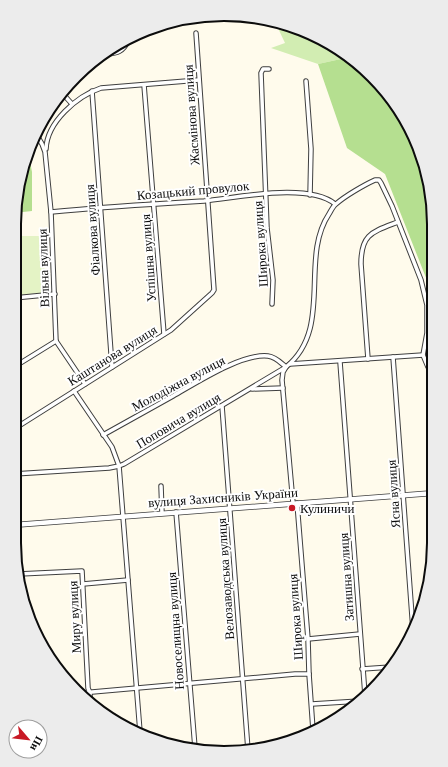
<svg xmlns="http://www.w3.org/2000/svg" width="448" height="767" viewBox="0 0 448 767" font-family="Georgia,serif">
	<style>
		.green { fill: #d2edb2 }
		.forest { fill: #b5df90 }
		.pitch { fill: #e4f3c5 }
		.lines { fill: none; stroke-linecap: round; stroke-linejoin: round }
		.minor-casing { stroke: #3f3f3f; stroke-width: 5.5 }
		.tertiary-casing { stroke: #3f3f3f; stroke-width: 6 }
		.minor { stroke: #fff; stroke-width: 3.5 }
		.tertiary { stroke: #fff; stroke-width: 4.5 }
		.poi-dot { fill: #c81925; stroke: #fff; stroke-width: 1.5 }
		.labels { text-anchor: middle; stroke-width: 4; stroke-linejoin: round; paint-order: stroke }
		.street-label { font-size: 13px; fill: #0c0c0c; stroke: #fff }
		.poi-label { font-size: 13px; fill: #0c0c0c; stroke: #fff; text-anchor: start }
		.rim { fill: none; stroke: #0c0c0c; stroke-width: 2 }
	</style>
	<rect width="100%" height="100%" fill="#fffbec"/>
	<path class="green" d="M267,19l73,30 10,8 -32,7 -47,-16 14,-5 -8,-17 -8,-3z"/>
	<g class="forest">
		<path d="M350,57l23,19 33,43 17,38 11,53v88l-49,-124 -38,-26 -29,-84z"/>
		<path d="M28,150l4,22v39l-18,2 11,-57z"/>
		<path d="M14,228h2l4,15 -5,46z"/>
		<path d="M434,329v41l-2,-1 -5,-28z"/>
	</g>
	<path class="pitch" d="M21,236h21l4,56 -30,4z"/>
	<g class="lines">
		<defs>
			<g id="minor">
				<path d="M102,55c13,-2 20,-1 26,-14"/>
				<path d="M269,69h-6l-2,4 6,155 6,52 -1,24"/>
				<path d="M306,81l5,68 -1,46"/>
				<path d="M144,85l20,249"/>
				<path d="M92,91l20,276"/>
				<path d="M63,94l9,10"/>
				<path d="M36,134l6,10 3,8 6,60 5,129 29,43"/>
				<path d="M46,149c1,-27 31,-53 55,-61l98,-8"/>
				<path d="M51,212c51,-5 102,-8 153,-11 33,-3 104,-19 131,3"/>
				<path d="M14,298l41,-4"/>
				<path d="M393,357l20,273"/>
				<path d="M368,359l-7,-95c0,-30 11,-32 37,-42"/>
				<path d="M340,362l25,333"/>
				<path d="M290,364l133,-9"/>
				<path d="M14,367l42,-26"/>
				<path d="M252,389l31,-1"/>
				<path d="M222,406l26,344"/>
				<path d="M14,429l157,-99 41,-37 2,-3 -18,-257"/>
				<path d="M103,435c23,-13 47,-26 70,-39 23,-13 69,-43 95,-40 8,1 13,7 18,11l-3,5 -1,8 11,123"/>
				<path d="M14,474l95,-6 10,-2 -7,-19 -38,-56"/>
				<path d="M161,486l1,27"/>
				<path d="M297,503l11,136 1,35 4,56"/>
				<path d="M176,512l19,236"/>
				<path d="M19,574l63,-3 6,117 2,5v8"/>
				<path d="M83,584l45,-4"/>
				<path d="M308,639l52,-5"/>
				<path d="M362,669l29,-2"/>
				<path d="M81,693l214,-19h14"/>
				<path d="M312,704l48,-3"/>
				<path d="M140,732l-21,-266 5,-2 162,-97c48,-39 13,-108 43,-153 2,-3 4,-8 7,-10 9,-8 28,-19 39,-24h4l2,3 11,23 29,74 6,25v28l-4,22 5,12 6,5"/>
			</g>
			<path id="tertiary" d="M14,525l420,-32"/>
		</defs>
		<use href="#minor" class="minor-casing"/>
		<use href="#tertiary" class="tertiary-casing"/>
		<use href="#minor" class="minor"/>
		<use href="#tertiary" class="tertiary"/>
	</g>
	<circle class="poi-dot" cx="292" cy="508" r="4"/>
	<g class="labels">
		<g class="street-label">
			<text transform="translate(191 115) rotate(-94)" y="5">Жасмінова вулиця</text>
			<text transform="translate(193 190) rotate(-5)" y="5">Козацький провулок</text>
			<text transform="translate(92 230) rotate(-94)" y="5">Фіалкова вулиця</text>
			<text transform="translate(260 244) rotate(-94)" y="5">Широка вулиця</text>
			<text transform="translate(148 258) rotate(-94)" y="5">Успішна вулиця</text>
			<text transform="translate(43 268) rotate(-92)" y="5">Вільна вулиця</text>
			<text transform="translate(112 355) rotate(-32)" y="5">Каштанова вулиця</text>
			<text transform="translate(178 383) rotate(-28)" y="5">Молодіжна вулиця</text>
			<text transform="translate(178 420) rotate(-31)" y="5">Поповича вулиця</text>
			<text transform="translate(393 494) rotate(-94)" y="5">Ясна вулиця</text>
			<text transform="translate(223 497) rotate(-4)" y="5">вулиця Захисників України</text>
			<text transform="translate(346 577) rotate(-94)" y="5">Затишна вулиця</text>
			<text transform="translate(225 579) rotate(-94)" y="5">Велозаводська вулиця</text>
			<text transform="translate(74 617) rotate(-93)" y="5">Миру вулиця</text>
			<text transform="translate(295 617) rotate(-94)" y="5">Широка вулиця</text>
			<text transform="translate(175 631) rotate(-94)" y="5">Новоселищна вулиця</text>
		</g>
		<g class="poi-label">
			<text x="300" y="513">Кулиничи</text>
		</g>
	</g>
	<path d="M0 0H448V767H0ZM224 21H224A203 203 0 0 1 427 224V543A203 203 0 0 1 224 746H224A203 203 0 0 1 21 543V224A203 203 0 0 1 224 21Z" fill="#ececec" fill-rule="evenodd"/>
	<path class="rim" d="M224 21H224A203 203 0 0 1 427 224V543A203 203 0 0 1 224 746H224A203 203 0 0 1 21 543V224A203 203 0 0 1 224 21Z"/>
	<g transform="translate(28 739) rotate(118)"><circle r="19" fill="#ffffff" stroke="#9e9e9e"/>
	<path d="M0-3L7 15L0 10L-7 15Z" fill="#c81925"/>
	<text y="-6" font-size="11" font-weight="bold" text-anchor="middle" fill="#0c0c0c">Пн</text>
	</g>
</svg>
